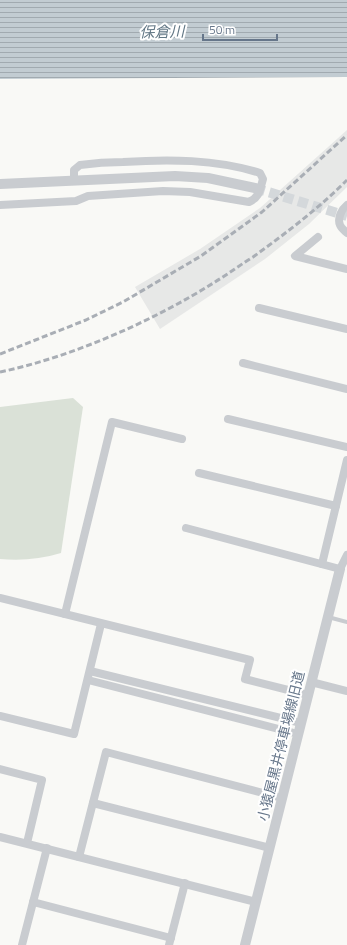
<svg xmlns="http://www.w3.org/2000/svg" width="347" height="945" viewBox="0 0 347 945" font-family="'Titillium Web','Noto Sans JP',sans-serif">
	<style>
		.built { fill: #e7e8e7 }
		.pitch { fill: #dae1d7 }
		.water { fill: url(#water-rules) }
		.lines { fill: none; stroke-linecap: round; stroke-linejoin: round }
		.tertiary-tunnel { stroke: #d4d8db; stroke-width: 10; stroke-dasharray: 10 5; stroke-linecap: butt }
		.service { stroke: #c9ccd0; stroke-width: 4 }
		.minor { stroke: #c9ccd0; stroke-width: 8 }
		.tertiary { stroke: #c9ccd0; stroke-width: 10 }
		.rail { stroke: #a9aeb5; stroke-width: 3; stroke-dasharray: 6 3; stroke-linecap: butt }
		.labels { text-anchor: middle; stroke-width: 4; stroke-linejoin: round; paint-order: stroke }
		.street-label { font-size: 14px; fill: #66768a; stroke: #fff }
		.water-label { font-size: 15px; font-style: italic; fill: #627785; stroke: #fff }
	</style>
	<defs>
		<pattern id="water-rules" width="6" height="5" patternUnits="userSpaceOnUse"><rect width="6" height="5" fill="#c2ccd2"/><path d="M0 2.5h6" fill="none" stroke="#a1aab0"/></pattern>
	</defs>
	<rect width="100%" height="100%" fill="#f9f9f6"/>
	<path class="built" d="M347,130v57l-38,37 -44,35 -105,70 -25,-42 65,-38 60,-41z"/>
	<path class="pitch" d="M73,398l10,9 -22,146c-20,6 -40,8 -61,6v-152z"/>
	<path class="water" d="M0,0h347v77l-347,2z"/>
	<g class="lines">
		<path class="tertiary-tunnel" d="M255,188l92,28"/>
		<path class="service" d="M328,617l19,5"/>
		<g class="minor">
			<path d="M0,205l76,-4 12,-5 75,-5 27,1 59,10c11,-5 11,-13 14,-23l-3,-6c-44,-14 -92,-14 -137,-11 -15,0 -29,1 -43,3l-6,5v10"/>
			<path d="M347,205c-5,4 -10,13 -7,20 1,3 5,6 7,8"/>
			<path d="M318,237l-23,19 52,13"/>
			<path d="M259,308l88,21"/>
			<path d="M243,363l104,26"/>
			<path d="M228,419l119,28"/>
			<path d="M199,473l137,33"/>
			<path d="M186,528l154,41 7,-14"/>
			<path d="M322,564l25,-104"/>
			<path d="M0,598l250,62 -5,19 63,16"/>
			<path d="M65,614l47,-192 70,17"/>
			<path d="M90,671l211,52"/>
			<path d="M88,680l210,54"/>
			<path d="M311,682l36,9"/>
			<path d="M0,716l74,18 27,-110"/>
			<path d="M0,769l42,11 -15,63"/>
			<path d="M93,803l177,45"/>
			<path d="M0,837l256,65"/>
			<path d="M79,857l27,-105 176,46"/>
			<path d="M33,902l138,36"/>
			<path d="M22,945l25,-97"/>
			<path d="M169,945l16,-62"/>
		</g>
		<g class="tertiary">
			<path d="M0,184l175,-8 33,2 47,10"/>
			<path d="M245,945l95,-376"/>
		</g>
		<g class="rail">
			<path d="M0,354l86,-34 37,-18 78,-46 61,-44 85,-77"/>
			<path d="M0,372c72,-15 153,-51 215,-90 13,-8 25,-17 38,-25 33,-24 65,-48 94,-77"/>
		</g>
	</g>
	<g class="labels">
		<g class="street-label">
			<text transform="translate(281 746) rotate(-76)" y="5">小猿屋黒井停車場線旧道</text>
		</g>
		<g class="water-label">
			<text transform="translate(162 32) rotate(-1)" y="5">保倉川</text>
		</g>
	</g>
	<path d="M203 34v6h74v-6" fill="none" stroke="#66768a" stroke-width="2"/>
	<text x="209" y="34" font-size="12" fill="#66768a" stroke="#ffffff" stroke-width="3" paint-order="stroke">50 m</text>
</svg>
